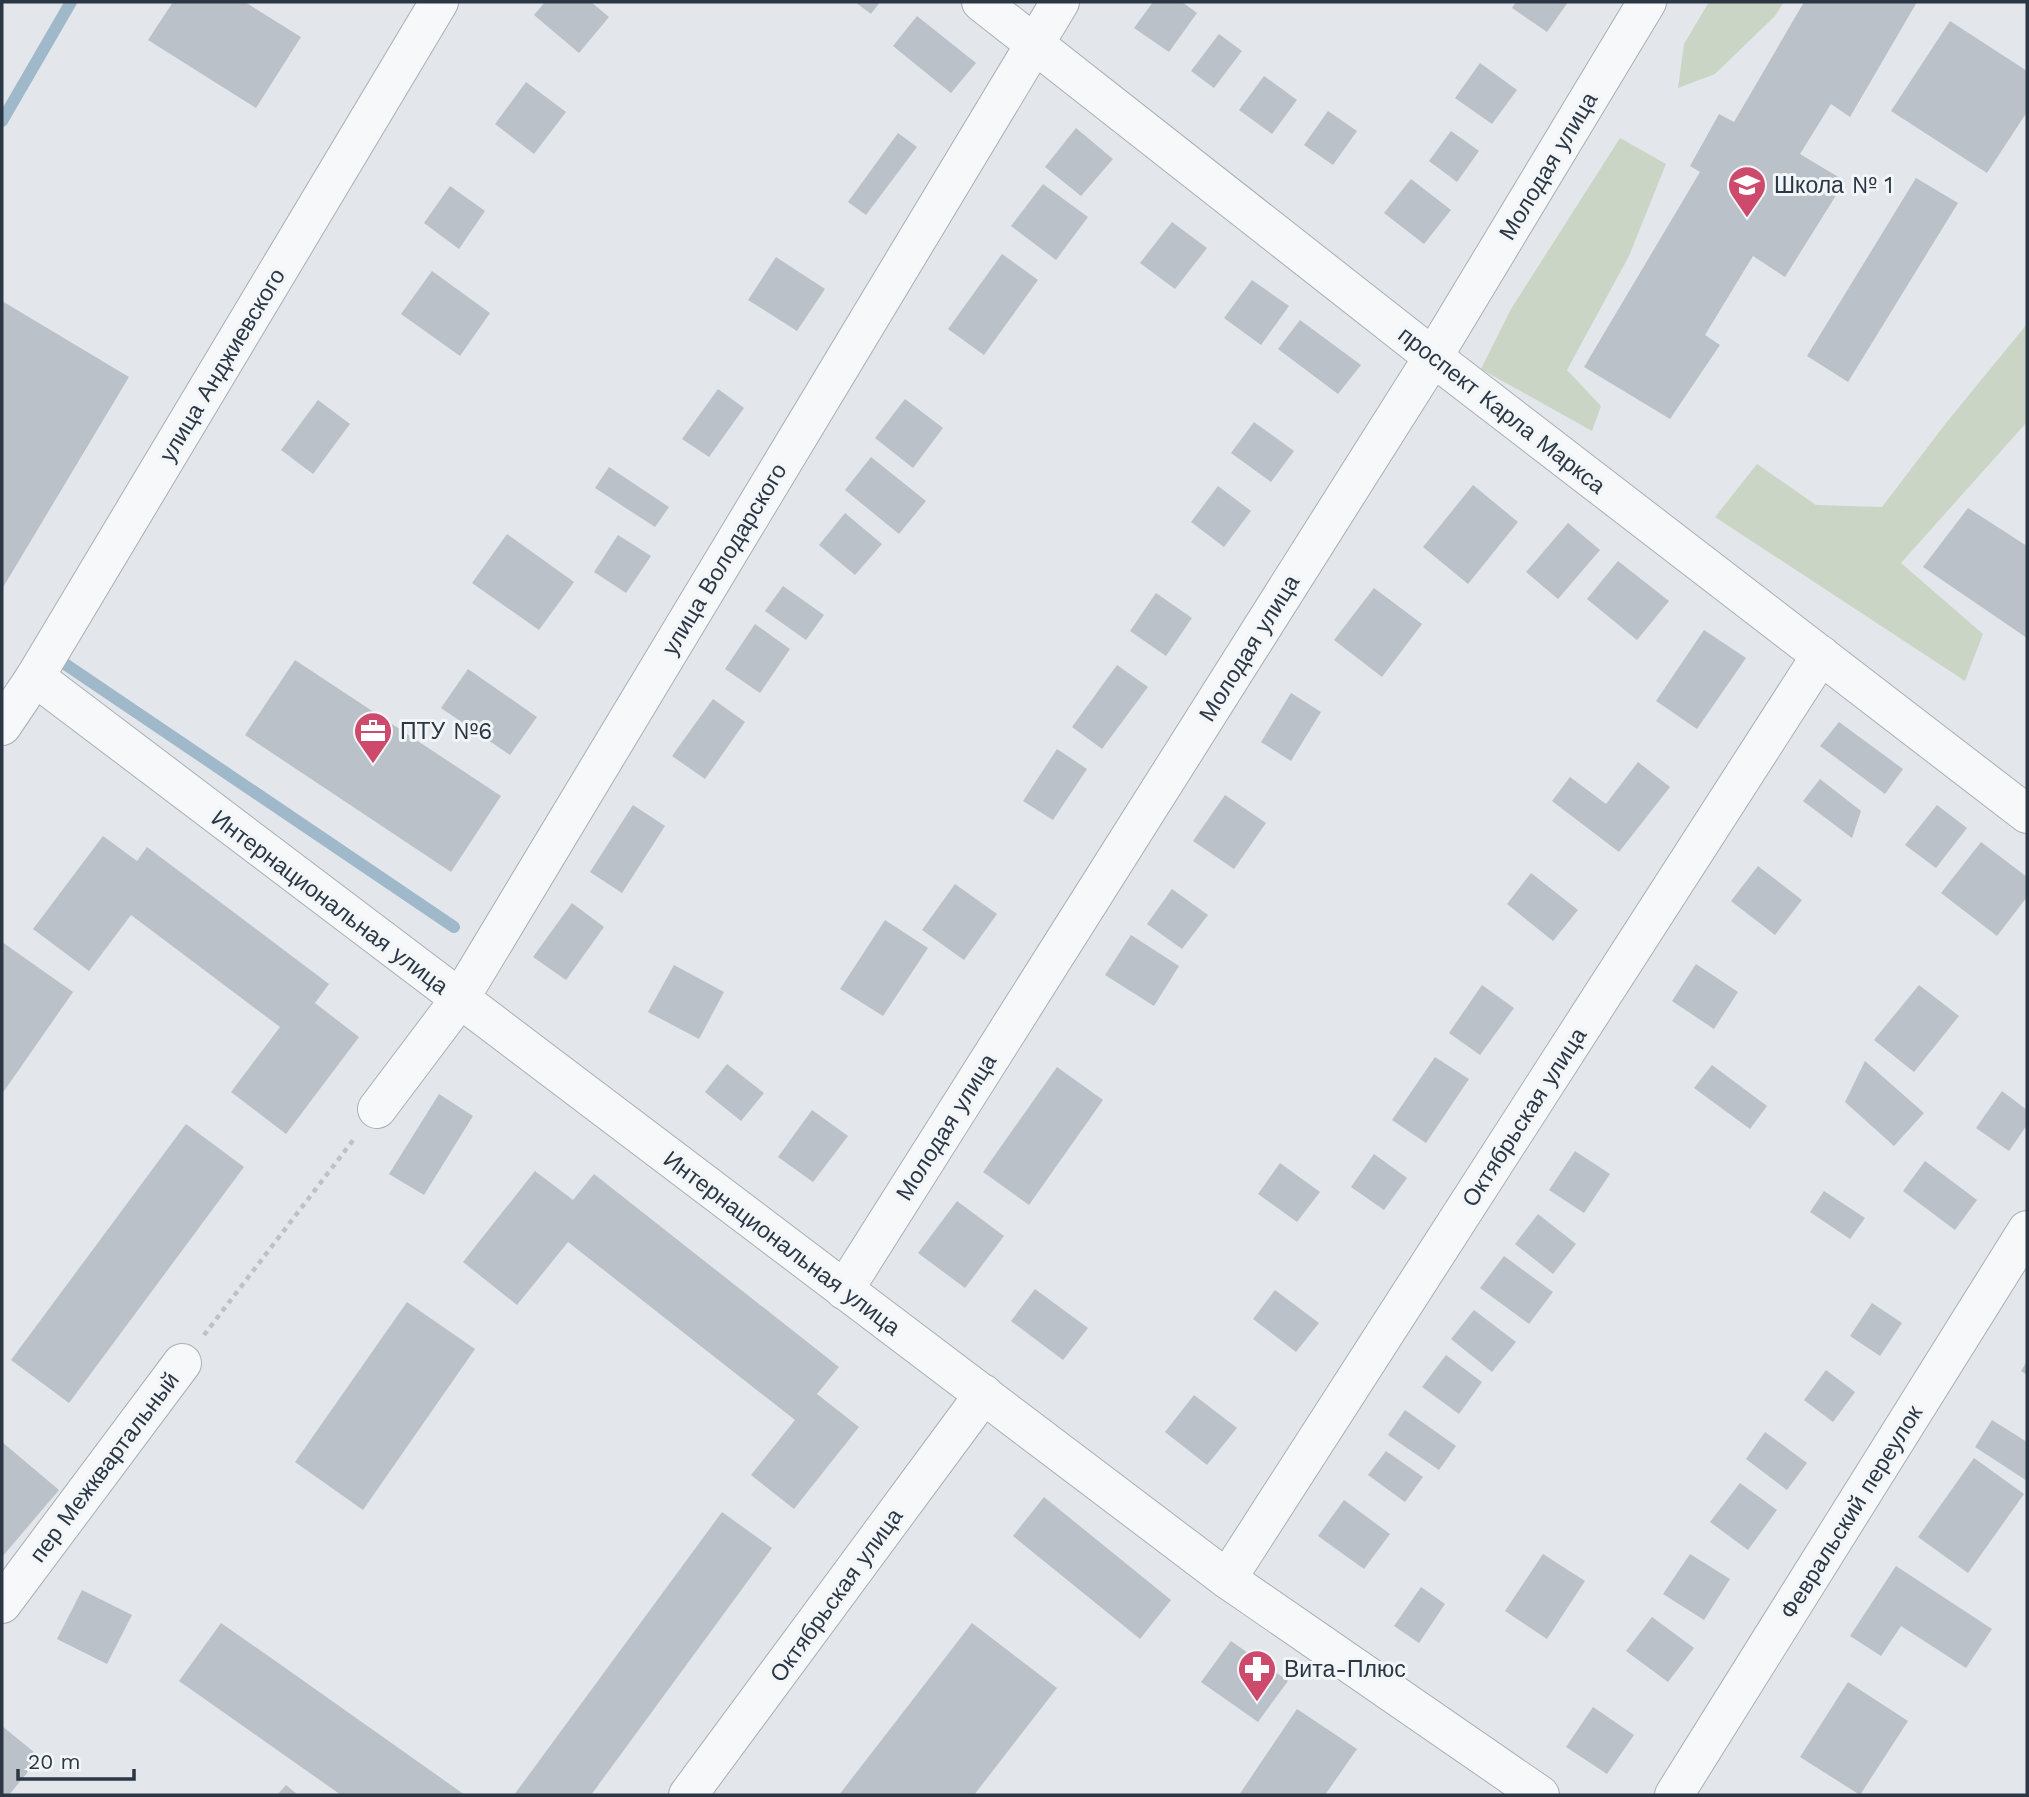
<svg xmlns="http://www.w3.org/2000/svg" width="2029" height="1797" viewBox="0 0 2029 1797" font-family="'Work Sans',sans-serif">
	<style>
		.green { fill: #cbd5c5 }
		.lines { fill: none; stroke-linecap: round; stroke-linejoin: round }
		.stream { stroke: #9fb9cb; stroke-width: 12 }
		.building { fill: #bbc1c9 }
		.street-casing { stroke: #a8afb6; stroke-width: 40 }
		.path { stroke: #bdc2c6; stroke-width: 4.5; stroke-dasharray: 5 5; stroke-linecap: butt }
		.street { stroke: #f6f8f9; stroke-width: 38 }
		.labels { text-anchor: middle; stroke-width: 6; stroke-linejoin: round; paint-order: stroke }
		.street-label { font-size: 23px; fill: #2b3744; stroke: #f3f6f8 }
		.poi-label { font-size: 23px; fill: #2b3744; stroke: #f3f6f8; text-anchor: start }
	</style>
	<rect width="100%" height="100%" fill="#e3e7eb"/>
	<g class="green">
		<path d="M1709,2h75l-9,14 -60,58 -37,14 6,-44z"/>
		<path d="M1620,138l46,26 -37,92 -62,114 34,36 -9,25 -111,-62 30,-60z"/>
		<path d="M2027,324v98l-126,141 82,71 -18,47 -250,-164 42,-53 59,41 66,2 64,-84z"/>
	</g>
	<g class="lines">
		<g class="stream">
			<path d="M2,121l69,-119"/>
			<path d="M65,664l389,263"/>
		</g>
	</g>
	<g class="building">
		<path d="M173,2h72l56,35 -45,71 -108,-68z"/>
		<path d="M545,2h46l18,15 -30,36 -45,-38z"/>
		<path d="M855,2h25l-9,12z"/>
		<path d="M1153,2h29l15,11 -28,39 -35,-24z"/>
		<path d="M1516,2h52l-21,30 -35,-24z"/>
		<path d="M1804,2h113l-67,115 -19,-13 -31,50 45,27 -60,96 -32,-21 -48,79 15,10 -50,74 -86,-52 116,-195 -10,-6 29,-52 15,8z"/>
		<path d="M917,16l59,47 -25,30 -58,-47z"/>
		<path d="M1950,21l77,50v41l-40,61 -96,-62z"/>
		<path d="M1219,34l23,17 -28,37 -23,-17z"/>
		<path d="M1480,63l37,27 -25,34 -37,-26z"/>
		<path d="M1264,76l33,24 -25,34 -33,-24z"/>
		<path d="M526,82l40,30 -32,42 -39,-30z"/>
		<path d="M1328,111l29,20 -24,34 -29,-20z"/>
		<path d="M1076,128l37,31 -32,37 -36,-29z"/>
		<path d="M1451,131l28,20 -22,31 -28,-21z"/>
		<path d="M898,133l19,14 -51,68 -18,-13z"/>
		<path d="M1916,178l42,25 -110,179 -41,-26z"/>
		<path d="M1411,179l40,31 -27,34 -40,-31z"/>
		<path d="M1043,184l45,33 -32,43 -45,-34z"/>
		<path d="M450,186l35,25 -26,38 -35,-26z"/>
		<path d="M1172,222l35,26 -32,41 -35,-26z"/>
		<path d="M1002,254l36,26 -54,75 -36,-26z"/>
		<path d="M776,257l49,32 -28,42 -49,-31z"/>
		<path d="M432,271l58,42 -30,43 -59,-42z"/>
		<path d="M1252,280l37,26 -28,39 -37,-27z"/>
		<path d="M2,301l127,76 -127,212z"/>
		<path d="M1300,320l61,45 -23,29 -60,-45z"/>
		<path d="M718,389l26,19 -35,49 -27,-18z"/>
		<path d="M905,399l38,29 -30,40 -38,-30z"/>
		<path d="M318,400l32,24 -37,50 -32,-24z"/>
		<path d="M1254,422l40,29 -23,31 -40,-29z"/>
		<path d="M871,457l55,44 -27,33 -54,-44z"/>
		<path d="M609,467l60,40 -14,20 -60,-39z"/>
		<path d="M1473,485l45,37 -50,62 -45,-37z"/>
		<path d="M1218,486l33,25 -27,36 -33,-25z"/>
		<path d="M1968,508l59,38v92l-104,-71z"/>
		<path d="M845,513l37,31 -27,31 -36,-30z"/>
		<path d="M1568,523l32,27 -42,49 -32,-27z"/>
		<path d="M507,534l67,48 -35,48 -67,-47z"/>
		<path d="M618,535l33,21 -25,37 -32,-21z"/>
		<path d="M1618,561l51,40 -32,39 -50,-41z"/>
		<path d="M783,586l41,29 -18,25 -41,-29z"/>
		<path d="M1374,588l48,36 -40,53 -48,-37z"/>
		<path d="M1156,593l36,25 -26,38 -36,-25z"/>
		<path d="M755,624l35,25 -30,44 -35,-24z"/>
		<path d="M1704,630l42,28 -49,71 -41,-28z"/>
		<path d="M295,660l206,136 -50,76 -206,-137z"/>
		<path d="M1117,665l31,22 -46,62 -30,-22z"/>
		<path d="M468,669l69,48 -27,38 -69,-47z"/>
		<path d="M1291,693l30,19 -30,49 -30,-19z"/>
		<path d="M713,699l32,23 -40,57 -33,-23z"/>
		<path d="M1839,722l64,47 -18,25 -65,-48z"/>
		<path d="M1057,749l30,20 -34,51 -30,-19z"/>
		<path d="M1638,762l32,25 -51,65 -67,-51 18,-24 36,27z"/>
		<path d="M1820,779l41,32 -9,27 -49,-37z"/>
		<path d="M1225,795l41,28 -32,46 -41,-28z"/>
		<path d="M633,805l32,21 -43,67 -32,-21z"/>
		<path d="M1937,805l30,23 -31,40 -31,-23z"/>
		<path d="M103,836l34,25 10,-14 182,137 -14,19 44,34 -73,97 -55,-42 49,-65 -149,-112 -42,56 -56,-42z"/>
		<path d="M1981,842l46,35v20l-30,39 -56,-43z"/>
		<path d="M1758,866l44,34 -27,35 -44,-34z"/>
		<path d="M1531,873l47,37 -25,31 -46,-37z"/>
		<path d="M955,884l42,30 -33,46 -42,-30z"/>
		<path d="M1172,889l36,26 -26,34 -35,-25z"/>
		<path d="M572,903l32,24 -38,53 -33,-23z"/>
		<path d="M885,920l43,28 -45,68 -43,-27z"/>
		<path d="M1131,935l48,31 -25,40 -49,-31z"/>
		<path d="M2,942l71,50 -71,102z"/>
		<path d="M1696,964l42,28 -24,37 -42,-28z"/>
		<path d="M674,965l50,27 -25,47 -51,-27z"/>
		<path d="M1482,985l32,23 -34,47 -31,-22z"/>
		<path d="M1919,985l40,31 -45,56 -40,-32z"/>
		<path d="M1435,1057l34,22 -43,64 -34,-23z"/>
		<path d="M1865,1061l59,52 -30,33 -49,-44z"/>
		<path d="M727,1064l37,29 -23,28 -36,-29z"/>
		<path d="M1712,1065l55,41 -17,23 -56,-41z"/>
		<path d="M1057,1067l46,33 -74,105 -46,-33z"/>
		<path d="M2002,1091l25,19v15l-18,26 -33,-23z"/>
		<path d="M439,1094l34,22 -49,79 -35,-21z"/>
		<path d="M812,1110l36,26 -35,46 -35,-25z"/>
		<path d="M186,1124l58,43 -175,236 -58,-43z"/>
		<path d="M1575,1151l35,23 -26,39 -35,-23z"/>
		<path d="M1374,1154l33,24 -23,32 -33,-23z"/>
		<path d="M1925,1161l52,39 -22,30 -52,-39z"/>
		<path d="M1280,1163l40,29 -23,30 -39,-28z"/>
		<path d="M535,1171l38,29 21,-26 245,193 -22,27 42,33 -65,82 -43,-34 44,-55 -227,-178 -51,63 -54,-43z"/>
		<path d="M1824,1191l41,27 -15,21 -40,-27z"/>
		<path d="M957,1201l47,35 -39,52 -47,-35z"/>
		<path d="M1538,1214l38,30 -23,30 -38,-30z"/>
		<path d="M1504,1256l49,36 -24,32 -49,-36z"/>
		<path d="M1035,1289l53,39 -25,32 -52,-39z"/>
		<path d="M1275,1290l44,33 -23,29 -43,-33z"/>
		<path d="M407,1302l68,47 -112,161 -68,-48z"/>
		<path d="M1872,1303l30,20 -22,33 -30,-20z"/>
		<path d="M1474,1310l42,32 -24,30 -41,-33z"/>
		<path d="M1446,1355l36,27 -23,32 -37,-27z"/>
		<path d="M2027,1361v14l-6,-4z"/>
		<path d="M1826,1370l29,22 -22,30 -29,-22z"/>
		<path d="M1194,1395l43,33 -30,37 -42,-33z"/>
		<path d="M1405,1410l51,36 -17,24 -51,-35z"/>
		<path d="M1992,1420l35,22v39l-52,-34z"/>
		<path d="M1765,1432l42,31 -20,27 -41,-31z"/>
		<path d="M2,1442l57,48 -57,67z"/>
		<path d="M1386,1451l37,26 -18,25 -37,-27z"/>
		<path d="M1974,1458l50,36 -56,79 -50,-36z"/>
		<path d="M1740,1483l37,27 -29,40 -38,-28z"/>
		<path d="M1044,1497l127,103 -31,39 -127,-103z"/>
		<path d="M1344,1500l46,34 -26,35 -46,-33z"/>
		<path d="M722,1512l50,36 -181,247h-77z"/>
		<path d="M1543,1554l42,27 -38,58 -42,-28z"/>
		<path d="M1690,1554l40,25 -26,41 -41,-26z"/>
		<path d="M1896,1566l96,63 -26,39 -65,-42 -20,30 -31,-20z"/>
		<path d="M1421,1587l24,17 -26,39 -25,-17z"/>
		<path d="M82,1590l50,25 -25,49 -50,-25z"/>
		<path d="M1652,1617l42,31 -26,34 -42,-31z"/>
		<path d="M221,1623l63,44 181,128h-124l-98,-69 -64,-45z"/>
		<path d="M972,1623l85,65 -83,107h-135z"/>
		<path d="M1231,1641l57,40 -30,41 -57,-40z"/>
		<path d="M1848,1682l60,39 -48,74 -60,-38z"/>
		<path d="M1593,1707l41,28 -27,39 -41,-27z"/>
		<path d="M1297,1709l60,40 -32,46h-86z"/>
		<path d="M2,1726l38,31 -31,38h-7z"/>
		<path d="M286,1785l12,10h-21z"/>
	</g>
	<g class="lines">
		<defs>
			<g id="street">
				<path d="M981,2l452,355 594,457"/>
				<path d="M35,677l1192,902 313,216"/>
				<path d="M2,726l33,-49 404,-675"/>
				<path d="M377,1109l82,-109 601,-998"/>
				<path d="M844,1290l589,-933 214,-355"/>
				<path d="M1227,1579l594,-924"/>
				<path d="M2,1604l180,-241"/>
				<path d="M688,1795l296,-401"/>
				<path d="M1674,1795l353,-565"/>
			</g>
		</defs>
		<use href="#street" class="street-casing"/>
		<path class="path" d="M204,1335l150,-196"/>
		<use href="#street" class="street"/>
	</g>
	<defs>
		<symbol id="school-pin" viewBox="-11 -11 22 30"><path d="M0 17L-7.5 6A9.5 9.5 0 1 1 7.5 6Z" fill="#ce4a6c" stroke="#f3f6f8"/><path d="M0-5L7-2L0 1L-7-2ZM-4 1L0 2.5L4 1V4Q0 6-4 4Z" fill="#fff"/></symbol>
		<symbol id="office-pin" viewBox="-11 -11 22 30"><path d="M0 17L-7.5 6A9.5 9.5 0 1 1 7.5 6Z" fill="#ce4a6c" stroke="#f3f6f8"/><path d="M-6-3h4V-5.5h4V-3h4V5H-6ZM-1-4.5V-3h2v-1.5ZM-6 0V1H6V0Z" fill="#fff"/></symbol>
		<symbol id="pharmacy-pin" viewBox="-11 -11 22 30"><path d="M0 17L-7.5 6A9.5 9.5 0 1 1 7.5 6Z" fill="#ce4a6c" stroke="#f3f6f8"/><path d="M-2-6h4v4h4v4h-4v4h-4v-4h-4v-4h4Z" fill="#fff"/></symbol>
	</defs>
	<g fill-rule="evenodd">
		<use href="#school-pin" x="1725" y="163" width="44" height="60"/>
		<use href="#office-pin" x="351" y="709" width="44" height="60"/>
		<use href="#pharmacy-pin" x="1235" y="1647" width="44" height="60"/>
	</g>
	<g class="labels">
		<g class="street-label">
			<text transform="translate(1548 166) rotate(-59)" y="8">Молодая улица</text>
			<text transform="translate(222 365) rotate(-59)" y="8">улица Анджиевского</text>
			<text transform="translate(1502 410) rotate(38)" y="8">проспект Карла Маркса</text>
			<text transform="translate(724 559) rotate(-59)" y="8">улица Володарского</text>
			<text transform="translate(1249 648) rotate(-58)" y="8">Молодая улица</text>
			<text transform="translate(330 902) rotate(37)" y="8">Интернациональная улица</text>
			<text transform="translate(1524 1117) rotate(-57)" y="8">Октябрьская улица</text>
			<text transform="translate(946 1127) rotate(-58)" y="8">Молодая улица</text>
			<text transform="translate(782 1243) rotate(37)" y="8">Интернациональная улица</text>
			<text transform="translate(104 1467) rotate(-53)" y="8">пер Межквартальный</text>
			<text transform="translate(1851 1512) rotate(-58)" y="8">Февральский переулок</text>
			<text transform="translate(836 1595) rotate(-54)" y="8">Октябрьская улица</text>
		</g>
		<g class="poi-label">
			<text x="1774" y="193">Школа № 1</text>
			<text x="400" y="739">ПТУ №6</text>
			<text x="1284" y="1677">Вита-Плюс</text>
		</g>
	</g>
	<rect width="2029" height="1797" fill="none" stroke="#2b3744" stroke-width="7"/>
	<path d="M18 1769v10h116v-10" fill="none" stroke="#2b3744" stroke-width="3.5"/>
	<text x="28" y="1769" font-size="21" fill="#2b3744" stroke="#f3f6f8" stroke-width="5" paint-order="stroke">20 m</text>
</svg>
